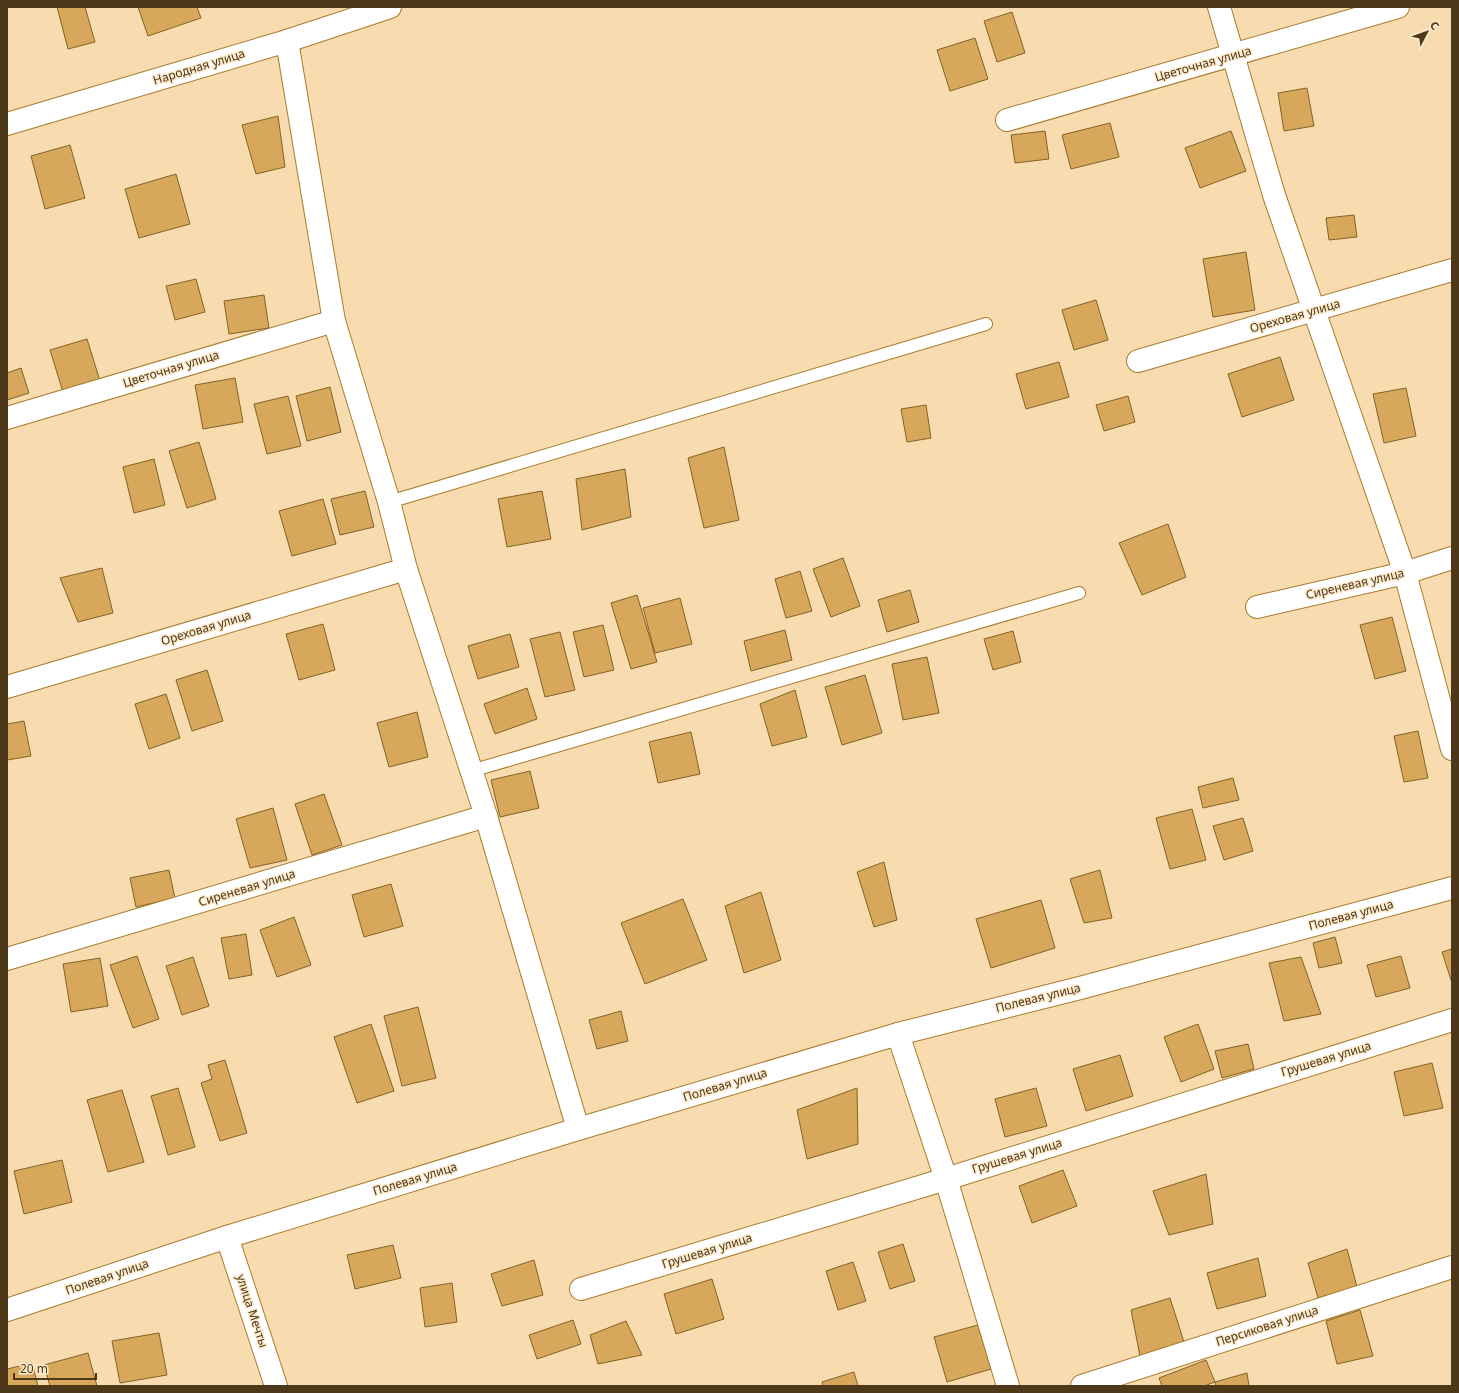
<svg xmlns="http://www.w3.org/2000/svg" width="1459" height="1393" viewBox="0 0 1459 1393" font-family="'Noto Sans',sans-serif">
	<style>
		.building { fill: #d7a85b; stroke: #836226 }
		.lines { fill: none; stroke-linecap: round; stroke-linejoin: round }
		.service-casing { stroke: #a87c2c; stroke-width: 14 }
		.minor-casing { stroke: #a87c2c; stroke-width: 24 }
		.service { stroke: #fff; stroke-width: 12 }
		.minor { stroke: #fff; stroke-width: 22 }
		.labels { text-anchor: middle; stroke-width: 3; stroke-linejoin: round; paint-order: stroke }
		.street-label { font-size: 12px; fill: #4d3919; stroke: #fdeacd }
	</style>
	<rect width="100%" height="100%" fill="#f8dbaf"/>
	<g class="building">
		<path d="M57,7h28l10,35 -27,7z"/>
		<path d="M138,7h59l4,11 -53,18z"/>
		<path d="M1012,12l13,41 -28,9 -13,-41z"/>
		<path d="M975,38l13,41 -38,12 -13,-41z"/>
		<path d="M1307,88l7,38 -30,5 -6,-38z"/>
		<path d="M278,116l7,51 -29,7 -14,-49z"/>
		<path d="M1110,123l9,34 -48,12 -9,-34z"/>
		<path d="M1045,131l4,28 -34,4 -4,-28z"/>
		<path d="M1231,131l15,40 -46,17 -15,-40z"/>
		<path d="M70,145l15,53 -40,11 -14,-53z"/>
		<path d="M176,174l14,50 -51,14 -14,-49z"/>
		<path d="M1354,215l3,22 -28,3 -3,-22z"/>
		<path d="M1246,252l9,58 -42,7 -10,-58z"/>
		<path d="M196,279l9,33 -30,8 -9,-34z"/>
		<path d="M264,295l5,33 -40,6 -5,-33z"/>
		<path d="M1096,300l12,40 -34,10 -12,-40z"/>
		<path d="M87,339l13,42 -37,11 -13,-42z"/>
		<path d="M1280,357l14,43 -52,17 -14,-43z"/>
		<path d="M1059,362l10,35 -43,12 -10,-35z"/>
		<path d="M21,368l8,25 -22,7v-27z"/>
		<path d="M235,378l8,44 -40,7 -8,-44z"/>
		<path d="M330,387l11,45 -34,9 -11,-45z"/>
		<path d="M1406,388l10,48 -32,7 -11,-49z"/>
		<path d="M288,396l13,50 -34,8 -13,-50z"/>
		<path d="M1128,396l7,26 -31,9 -8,-26z"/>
		<path d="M926,405l5,33 -24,4 -6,-33z"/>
		<path d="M199,442l17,57 -29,9 -18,-57z"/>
		<path d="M724,447l15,73 -35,8 -16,-70z"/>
		<path d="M154,459l11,46 -31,8 -11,-46z"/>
		<path d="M625,469l6,48 -49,13 -6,-51z"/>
		<path d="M365,491l9,36 -34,8 -9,-36z"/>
		<path d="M542,491l9,48 -44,8 -9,-48z"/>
		<path d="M323,499l13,45 -44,12 -13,-45z"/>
		<path d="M1168,524l18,53 -44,18 -23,-52z"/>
		<path d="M843,558l17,48 -29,11 -18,-48z"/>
		<path d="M102,568l11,45 -35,9 -18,-44z"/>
		<path d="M800,571l12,40 -26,7 -11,-39z"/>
		<path d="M910,590l9,32 -32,10 -9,-32z"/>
		<path d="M637,595l20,67 -26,7 -20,-66z"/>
		<path d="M680,598l12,46 -37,9 -12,-45z"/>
		<path d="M1392,617l14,54 -31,8 -15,-54z"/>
		<path d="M323,624l12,46 -36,10 -13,-46z"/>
		<path d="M603,625l11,45 -30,7 -11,-45z"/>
		<path d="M785,630l7,30 -41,11 -7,-30z"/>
		<path d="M1013,631l8,31 -28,8 -9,-31z"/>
		<path d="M560,632l15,58 -30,7 -15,-58z"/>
		<path d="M510,634l9,33 -41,12 -10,-33z"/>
		<path d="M927,657l12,56 -36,7 -11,-56z"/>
		<path d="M207,670l16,51 -31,10 -16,-51z"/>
		<path d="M865,675l17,58 -40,12 -17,-58z"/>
		<path d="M527,688l10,31 -42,15 -11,-30z"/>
		<path d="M795,690l12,47 -35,9 -12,-42z"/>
		<path d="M166,694l14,44 -31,11 -14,-45z"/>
		<path d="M417,712l11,45 -39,10 -12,-44z"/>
		<path d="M24,721l7,35 -24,4v-36z"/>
		<path d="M1418,731l10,47 -24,4 -10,-46z"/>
		<path d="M691,732l9,42 -42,9 -9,-41z"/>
		<path d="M530,771l9,37 -39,9 -9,-37z"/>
		<path d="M1233,778l6,22 -36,8 -5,-21z"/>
		<path d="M324,794l18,51 -30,10 -17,-51z"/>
		<path d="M273,808l14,52 -37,8 -14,-49z"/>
		<path d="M1192,809l14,51 -36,9 -14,-51z"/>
		<path d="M1243,818l10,33 -29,9 -11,-34z"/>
		<path d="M884,862l13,58 -23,7 -17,-55z"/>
		<path d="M169,870l6,28 -39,9 -6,-29z"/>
		<path d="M1100,870l12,48 -28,5 -14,-44z"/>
		<path d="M391,884l12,42 -39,11 -12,-42z"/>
		<path d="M761,892l20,68 -37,13 -19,-67z"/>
		<path d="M683,899l24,61 -62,24 -24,-61z"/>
		<path d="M1041,900l14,48 -64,20 -15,-49z"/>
		<path d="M294,917l17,48 -34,12 -17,-47z"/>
		<path d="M246,934l6,41 -23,4 -8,-41z"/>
		<path d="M1335,937l7,26 -23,5 -6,-25z"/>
		<path d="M1452,949v34l-10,-31z"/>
		<path d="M137,956l22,63 -26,9 -23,-63z"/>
		<path d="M1401,956l9,32 -34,9 -9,-32z"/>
		<path d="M193,957l16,49 -27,9 -16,-49z"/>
		<path d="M1301,957l20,57 -37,7 -15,-58z"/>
		<path d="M100,958l8,48 -37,6 -8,-48z"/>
		<path d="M418,1007l18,71 -34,8 -18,-70z"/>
		<path d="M621,1011l7,30 -31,8 -8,-29z"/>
		<path d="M371,1024l23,67 -37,12 -23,-66z"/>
		<path d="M1198,1024l16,45 -33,13 -17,-45z"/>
		<path d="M1248,1044l6,25 -32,9 -7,-27z"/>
		<path d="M1120,1055l13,41 -47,15 -13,-42z"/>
		<path d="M225,1060l22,73 -27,8 -19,-58 11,-4 -4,-14z"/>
		<path d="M1432,1063l11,45 -39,8 -10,-44z"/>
		<path d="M178,1088l17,59 -27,8 -17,-59z"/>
		<path d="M857,1088l1,56 -51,15 -10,-49z"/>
		<path d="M1036,1088l11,38 -42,11 -10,-38z"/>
		<path d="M122,1090l22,72 -36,10 -21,-72z"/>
		<path d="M62,1160l10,42 -48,12 -10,-43z"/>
		<path d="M1063,1170l14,36 -45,17 -13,-37z"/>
		<path d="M1206,1174l7,50 -44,11 -16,-44z"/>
		<path d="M903,1244l12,37 -25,8 -12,-37z"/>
		<path d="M393,1245l8,33 -46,11 -8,-34z"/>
		<path d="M1347,1249l10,38 -39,11 -10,-35z"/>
		<path d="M1258,1258l8,38 -49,13 -10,-36z"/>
		<path d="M534,1260l9,35 -41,11 -11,-32z"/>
		<path d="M853,1262l13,39 -28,9 -12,-39z"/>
		<path d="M712,1279l12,40 -48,15 -12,-40z"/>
		<path d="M452,1283l5,39 -32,5 -5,-39z"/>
		<path d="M1170,1298l14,44 -44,14 -9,-46z"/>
		<path d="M1360,1310l13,46 -36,8 -11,-43z"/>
		<path d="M573,1320l8,24 -44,15 -8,-24z"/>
		<path d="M626,1321l16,34 -44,9 -8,-29z"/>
		<path d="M978,1325l13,44 -44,13 -13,-45z"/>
		<path d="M159,1333l8,42 -47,8 -8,-42z"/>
		<path d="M88,1353l9,33h-47l-6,-21z"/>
		<path d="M1206,1360l9,22 -11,4h-42l-3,-8z"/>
		<path d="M32,1363l6,23h-31v-17z"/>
		<path d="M854,1372l4,14h-35l-1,-4z"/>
		<path d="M1247,1373l2,13h-33l-1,-4z"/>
	</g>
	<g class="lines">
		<defs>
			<g id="service">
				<path d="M389,502l597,-178"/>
				<path d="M471,771l608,-178"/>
			</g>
			<g id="minor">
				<path d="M1219,7l55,188 131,378 47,176"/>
				<path d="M287,41l47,280 55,181 17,67 80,247 92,313"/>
				<path d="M1007,120l391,-113"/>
				<path d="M7,124l280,-83 103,-34"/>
				<path d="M1138,361l314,-91"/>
				<path d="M7,418l327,-97"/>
				<path d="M1257,607l148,-34 47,-15"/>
				<path d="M7,687l399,-118"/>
				<path d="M7,959l479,-143"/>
				<path d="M898,1034l48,145 62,207"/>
				<path d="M227,1237l49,149"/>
				<path d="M581,1289l365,-110 506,-159"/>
				<path d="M7,1310l220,-73 351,-108 320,-95 182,-46 372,-100"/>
				<path d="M1082,1386l370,-119"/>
			</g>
		</defs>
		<use href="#service" class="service-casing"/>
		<use href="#minor" class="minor-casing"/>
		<use href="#service" class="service"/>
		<use href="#minor" class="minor"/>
	</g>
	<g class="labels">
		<g class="street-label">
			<text transform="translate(1203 64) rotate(-16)" y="4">Цветочная улица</text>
			<text transform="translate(199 67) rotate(-17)" y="4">Народная улица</text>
			<text transform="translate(1295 316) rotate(-16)" y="4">Ореховая улица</text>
			<text transform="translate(171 369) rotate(-17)" y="4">Цветочная улица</text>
			<text transform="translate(1355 584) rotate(-13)" y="4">Сиреневая улица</text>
			<text transform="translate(206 628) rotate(-17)" y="4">Ореховая улица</text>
			<text transform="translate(247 888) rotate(-17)" y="4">Сиреневая улица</text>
			<text transform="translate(1351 915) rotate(-15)" y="4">Полевая улица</text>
			<text transform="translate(1038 998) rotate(-14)" y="4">Полевая улица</text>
			<text transform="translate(1326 1059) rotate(-17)" y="4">Грушевая улица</text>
			<text transform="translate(725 1085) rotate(-17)" y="4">Полевая улица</text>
			<text transform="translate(1017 1156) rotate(-17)" y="4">Грушевая улица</text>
			<text transform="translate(415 1179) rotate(-17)" y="4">Полевая улица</text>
			<text transform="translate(707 1251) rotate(-17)" y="4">Грушевая улица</text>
			<text transform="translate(107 1277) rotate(-19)" y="4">Полевая улица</text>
			<text transform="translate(252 1311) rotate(72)" y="4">улица Мечты</text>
			<text transform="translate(1267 1326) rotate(-18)" y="4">Персиковая улица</text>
		</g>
	</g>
	<rect width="1459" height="1393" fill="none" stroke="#4d3919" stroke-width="16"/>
	<g transform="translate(1427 32) rotate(49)" stroke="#fdeacd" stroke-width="3" paint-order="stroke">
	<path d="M0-3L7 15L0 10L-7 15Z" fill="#4d3919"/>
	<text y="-6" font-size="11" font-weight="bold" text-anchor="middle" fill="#4d3919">С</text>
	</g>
	<path d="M14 1373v6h82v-6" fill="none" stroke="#4d3919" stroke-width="2"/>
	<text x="20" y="1373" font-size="12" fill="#4d3919" stroke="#fdeacd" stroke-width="3" paint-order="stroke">20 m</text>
</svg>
